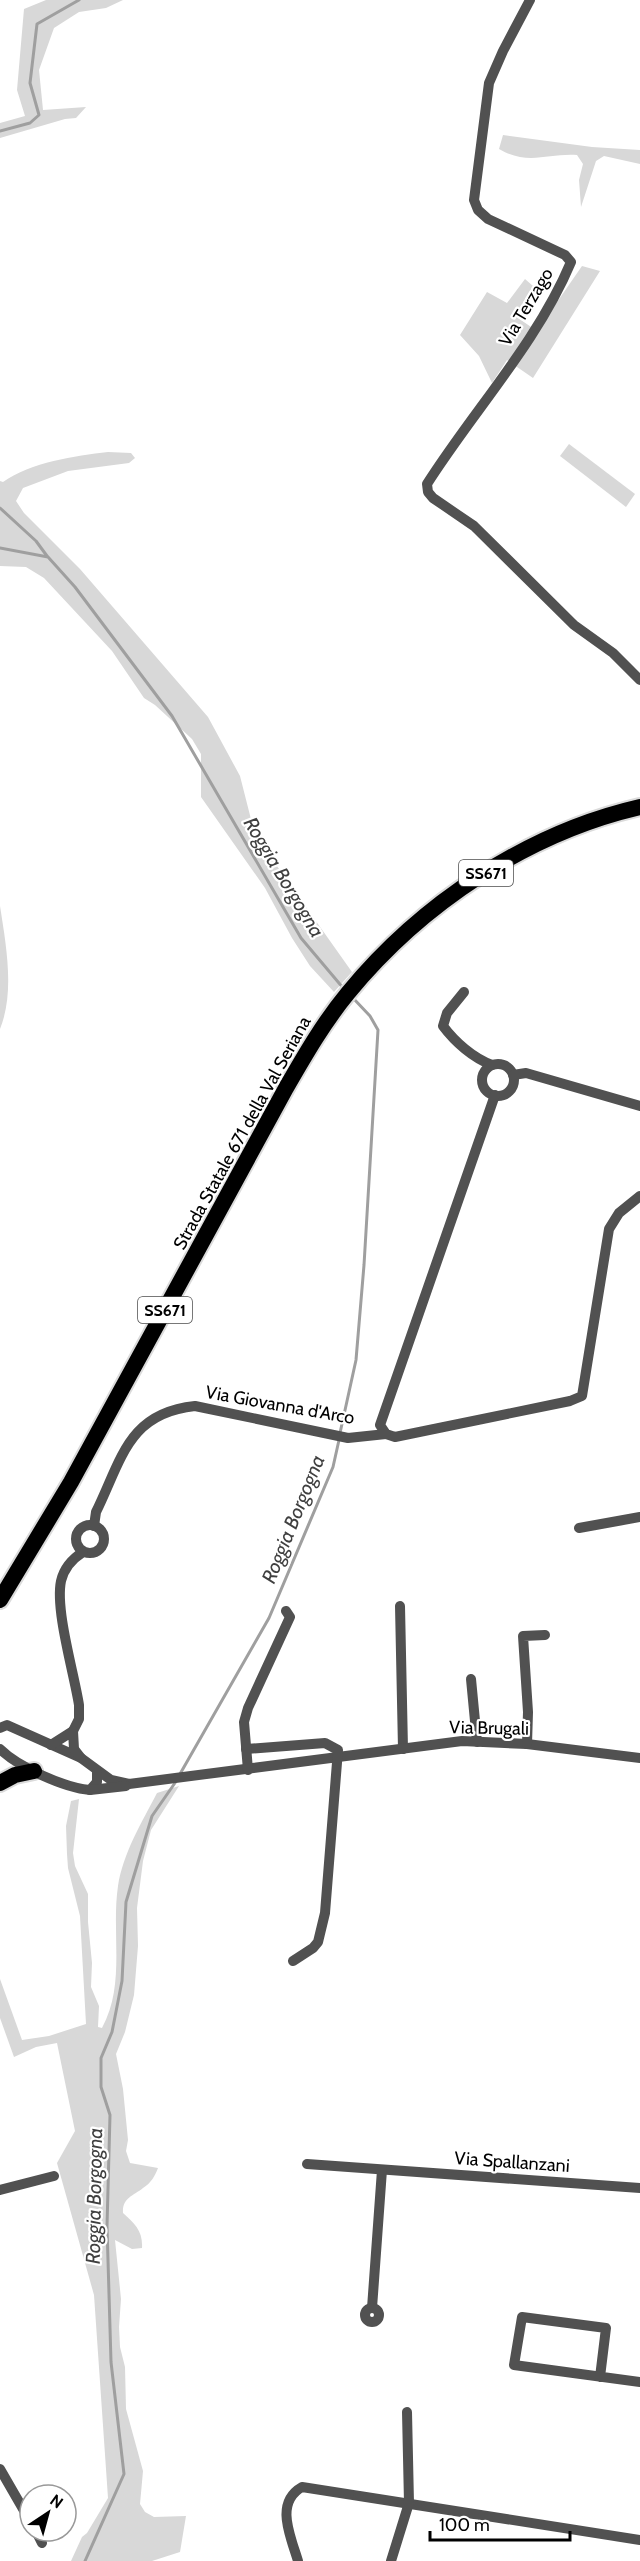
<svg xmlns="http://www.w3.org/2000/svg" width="640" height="2561" viewBox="0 0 640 2561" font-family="Cabin,sans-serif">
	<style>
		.green { fill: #d8d8d8 }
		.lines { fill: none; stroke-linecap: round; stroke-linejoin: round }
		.stream { stroke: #9f9f9f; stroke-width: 3 }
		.highway-casing { stroke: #dbdbdb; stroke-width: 20 }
		.minor { stroke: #515151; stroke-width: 10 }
		.highway { stroke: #000; stroke-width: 16 }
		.labels { text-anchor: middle; stroke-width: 4.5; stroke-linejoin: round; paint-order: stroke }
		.shield { fill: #fff; stroke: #4c4c4c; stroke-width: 1.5 }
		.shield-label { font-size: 16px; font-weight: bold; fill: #000 }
		.street-label { font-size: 18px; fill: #000; stroke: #fff }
		.water-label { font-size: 20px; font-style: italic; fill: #404040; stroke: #fff }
	</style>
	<rect width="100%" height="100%" fill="#fff"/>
	<g class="green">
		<path d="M46,0h77l-17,8 -27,4 -25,16 -15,42 4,40 43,-3 -10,11 -11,1 -65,19v-15l25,-7 -8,-26 7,-81z"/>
		<path d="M503,135l89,12 48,3v14l-36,-8 -8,5 -15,46 -2,-27 4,-16 -6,-9c-29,-2 -49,11 -78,-6z"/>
		<path d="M582,266l18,5 -67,107 -26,-18 -15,23 -13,-27 -19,-21 27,-43 20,11 18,-24 8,7 -18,30 22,15z"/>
		<path d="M569,444l66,50 -9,13 -66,-51z"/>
		<path d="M108,452l23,1 4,5 -6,5 -61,8 -45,17 -7,13 8,12 56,56 128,148 32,59 15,59 97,137 -18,20 -24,-26 -18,-28 -27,-50 -64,-91v-43l-9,-15 -37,-34 -11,-7 -32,-47 -68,-73 -18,-11 -26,-1v-85l3,1c28,-20 72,-26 105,-30z"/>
		<path d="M0,906c6,39 15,86 0,123z"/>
		<path d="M179,1786l-28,44 -8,31 -6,47 1,38 -4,49 -9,37 -9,22 7,35 5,51 -2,11 4,12 28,5c-3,8 -7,15 -15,20 -10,8 -21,10 -20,25 12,11 20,18 19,35l-10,1 -17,-9 6,59 -2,28 1,20 5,20 1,42 17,62 -3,33 5,8 9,5 32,-1 -6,36 -28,9h-81l11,-24 5,-4 21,-35 -14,-203 -37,-132 18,-32 -18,-88 -21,4 -22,10 -14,-39v-39l22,61 27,-4 37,-12 -6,-108 -12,-48 -1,-14 -1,-28 5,-25 8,-2 -6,54 2,13 13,28v28l4,41 -1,24 8,19 -1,21 4,1c24,-44 9,-95 16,-142 5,-33 24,-64 39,-93z"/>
	</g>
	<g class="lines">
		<g class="stream">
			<path d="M0,131l30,-8 9,-8 -9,-32 7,-59 42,-24"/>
			<path d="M0,508l36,33 11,15"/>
			<path d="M0,548l48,9 27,30 97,129 129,222 43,51"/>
			<path d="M340,1433l16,-73 8,-95 14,-235 -8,-14 -17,-18"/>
			<path d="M180,1774l89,-156 64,-151 6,-27"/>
			<path d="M85,2561l39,-87 -13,-112 -4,-136 3,-111 -9,-28v-29l11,-26 10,-51 4,-79 26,-86 25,-36"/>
		</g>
		<defs>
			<g id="highway">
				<path d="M0,1600l71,-118 215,-394c19,-33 38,-66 62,-95 73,-89 179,-160 292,-186"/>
				<path d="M0,1783l15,-8 19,-4"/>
			</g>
		</defs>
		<use href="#highway" class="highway-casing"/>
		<g class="minor">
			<path d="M530,0l-27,51 -14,32 -15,117 4,10 10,9 77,36 6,7c-34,81 -97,148 -144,222l1,8 5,6 41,28 100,99 39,28 27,27"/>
			<path d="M464,992l-17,21 -4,13c12,16 30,32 49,39"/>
			<circle cx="498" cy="1080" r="16"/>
			<path d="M513,1075l13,-2 114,33"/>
			<path d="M495,1095l-115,330 6,9 9,3 175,-36 12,-5 27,-167 10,-16 21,-17"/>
			<circle cx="90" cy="1539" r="14"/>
			<path d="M94,1526l2,-14c26,-53 32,-99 99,-106l153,32 38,-4"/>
			<path d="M579,1528l61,-11"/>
			<path d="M400,1606l3,143"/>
			<path d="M471,1679l6,63"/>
			<path d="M0,1728l7,-3 74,33 30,22 18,4 333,-43 65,3 113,14"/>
			<path d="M73,1731l6,-12v-14c-5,-32 -24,-95 -18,-124 3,-13 11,-22 22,-29"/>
			<path d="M527,1744l1,-32 -5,-76 22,-1"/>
			<path d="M51,1745l22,-14 1,18 7,9"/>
			<path d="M0,1749c18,18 65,39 90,41l7,-8v-9"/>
			<path d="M246,1749l79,-6 13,7 -13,163 -7,29 -5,6 -20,13"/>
			<path d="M248,1770l-4,-48 4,-14 42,-91 -4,-6"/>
			<path d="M90,1790l36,-4"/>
			<path d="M307,2164l333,24"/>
			<path d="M0,2190l54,-14"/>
			<path d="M372,2308l10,-138"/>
			<circle cx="372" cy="2315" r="7"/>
			<path d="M600,2377l6,-49 -84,-11 -8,48 126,17"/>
			<path d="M0,2469l30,52"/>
			<path d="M36,2531l6,12"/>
			<path d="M298,2561c-7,-24 -24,-58 4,-74l338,53"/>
			<path d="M391,2561l18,-58 -2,-91"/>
		</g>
		<use href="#highway" class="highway"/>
	</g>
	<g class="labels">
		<g class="shield">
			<rect x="459" y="860" width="54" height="26" rx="4.5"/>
			<rect x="138" y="1297" width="54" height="26" rx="4.5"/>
		</g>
		<g class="shield-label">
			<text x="486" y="879">SS671</text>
			<text x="165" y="1316">SS671</text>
		</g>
		<g class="street-label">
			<text transform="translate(526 307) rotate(-59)" y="6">Via Terzago</text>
			<text transform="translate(242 1133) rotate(-61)" y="6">Strada Statale 671 della Val Seriana</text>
			<text transform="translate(280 1405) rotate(10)" y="6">Via Giovanna d'Arco</text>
			<text transform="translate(489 1728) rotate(1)" y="6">Via Brugali</text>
			<text transform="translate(512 2162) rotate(4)" y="6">Via Spallanzani</text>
		</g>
		<g class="water-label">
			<text transform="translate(284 877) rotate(59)" y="7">Roggia Borgogna</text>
			<text transform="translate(293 1519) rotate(-68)" y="7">Roggia Borgogna</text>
			<text transform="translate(94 2196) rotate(-89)" y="7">Roggia Borgogna</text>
		</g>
	</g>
	<g transform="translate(48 2513) rotate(36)"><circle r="28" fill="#ffffff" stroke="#999999" stroke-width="1.5"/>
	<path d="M0-4.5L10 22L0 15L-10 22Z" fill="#000000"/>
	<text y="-9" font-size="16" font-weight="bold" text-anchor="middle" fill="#000000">N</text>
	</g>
	<path d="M430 2531v9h140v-9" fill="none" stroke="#000000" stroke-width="3"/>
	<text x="439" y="2531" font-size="18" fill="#000000" stroke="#ffffff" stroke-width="4.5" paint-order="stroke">100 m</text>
</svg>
